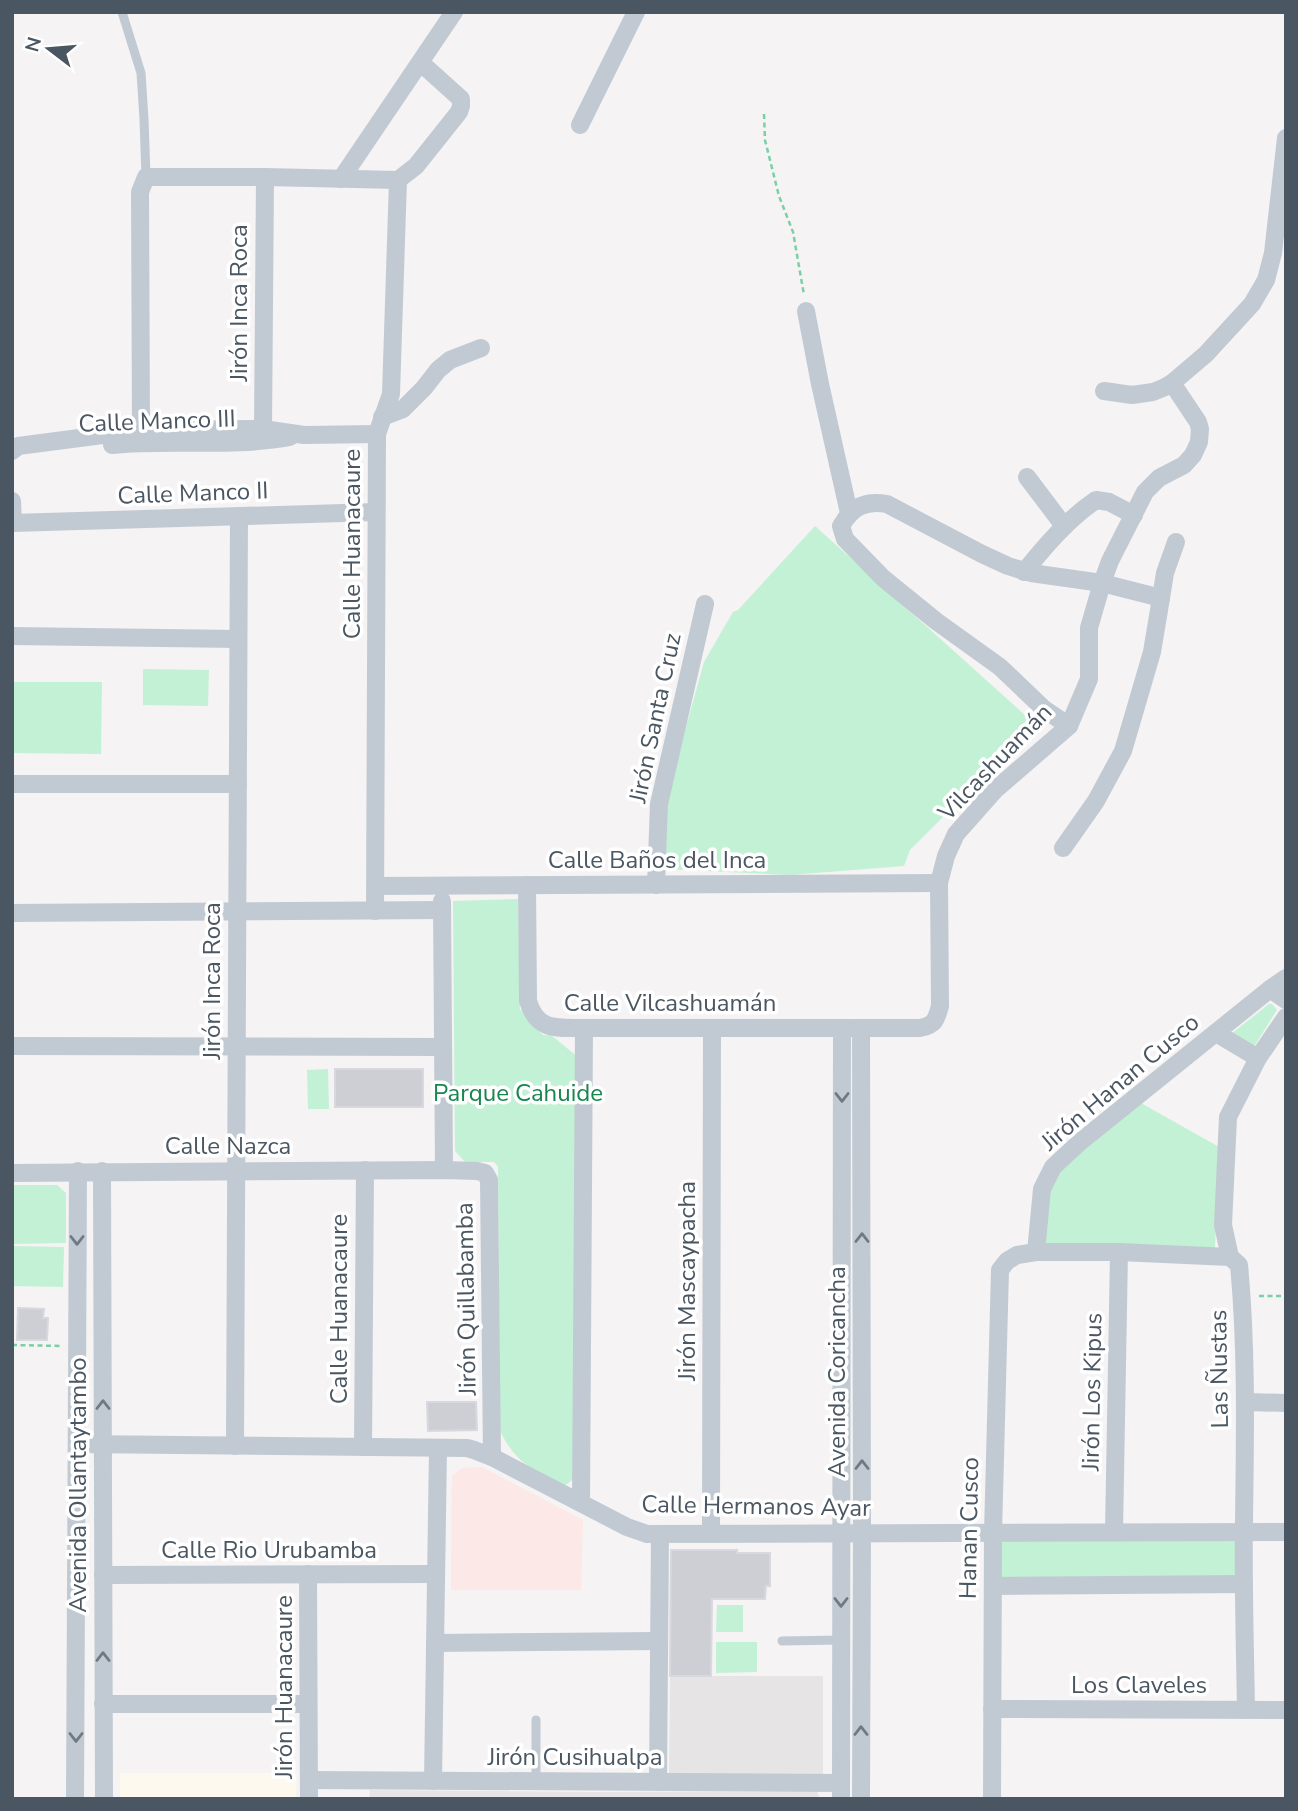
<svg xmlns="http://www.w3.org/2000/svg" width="1298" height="1811" viewBox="0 0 1298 1811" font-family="'Nunito Sans',sans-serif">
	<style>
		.commercial { fill: #fdf9ef }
		.education { fill: #e6e4e5 }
		.medical { fill: #fce8e6 }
		.green { fill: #c3f1d5 }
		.building { fill: #cdcfd5; stroke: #d7d9de; stroke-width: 2 }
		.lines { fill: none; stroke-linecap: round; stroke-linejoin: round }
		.path { stroke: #7ad0a6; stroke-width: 2.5; stroke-dasharray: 5 3.5; stroke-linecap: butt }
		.service { stroke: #c1cad2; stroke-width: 9 }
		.minor { stroke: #c1cad2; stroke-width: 18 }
		.oneway { stroke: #6e7983 }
		.labels { text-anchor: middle; stroke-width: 7; stroke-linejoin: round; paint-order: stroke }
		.street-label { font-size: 24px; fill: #4a5661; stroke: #fff }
		.park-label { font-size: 24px; fill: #17864f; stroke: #fff }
	</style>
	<rect width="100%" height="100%" fill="#f5f3f3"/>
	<path class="commercial" d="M120,1773h177l-1,26h-176z"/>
	<g class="education">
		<path d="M670,1676h153v100l-154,-1z"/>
		<path d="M370,1790l226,2 221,-1 3,8h-451z"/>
	</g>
	<path class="medical" d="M482,1467l101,53 -2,70h-130l1,-114 10,-8z"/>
	<g class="green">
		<path d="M815,526l220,198 -48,49 -10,3 -26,25 -3,11 -38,38 -6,16 -114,9 -127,-6 1,-63 40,-144 29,-50 5,-2z"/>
		<path d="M143,669l66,1 -1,36 -65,-1z"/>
		<path d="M12,682h90l-1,72 -89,-1z"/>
		<path d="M518,899l2,110 23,26h8l28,23 -5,421 -10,7c-31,-17 -47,-21 -64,-55l-2,-264 -4,-5h-29l-10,-11 -2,-250z"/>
		<path d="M1269,1004h3l5,6 -24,38 -22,-14z"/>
		<path d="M328,1069l1,40h-21l-1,-39z"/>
		<path d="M1141,1103l78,44 -4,101 -173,-1 7,-62 7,-12z"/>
		<path d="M12,1185h45l9,8v50l-54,1z"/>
		<path d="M12,1246l52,1 -1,40 -51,-1z"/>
		<path d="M1238,1536v43l-239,1v-42z"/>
		<path d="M717,1605h26v27h-27z"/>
		<path d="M716,1642h41v30l-41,1z"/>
	</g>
	<g class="building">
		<rect x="335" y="1069" width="88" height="38"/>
		<path d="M18,1308l26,1 -1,9h5l-1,22h-30z"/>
		<path d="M427,1402h49l1,28 -49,1z"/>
		<path d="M671,1550h66v3h33v33h-4l-1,13h-53l-1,77h-41z"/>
	</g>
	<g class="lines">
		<g class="path">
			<path d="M764,114l1,26 14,56 14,36 11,63"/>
			<path d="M1259,1296h27"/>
			<path d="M12,1345l49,1"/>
		</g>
		<g class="service">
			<path d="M122,12l19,61 3,46 2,58"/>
			<path d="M782,1641l59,-1"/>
			<path d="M536,1781v-61"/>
		</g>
		<g class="minor">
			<path d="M580,125l56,-113"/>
			<path d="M341,179l113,-167"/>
			<path d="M398,180l18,-14 43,-54 2,-6v-7l-40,-36"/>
			<path d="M806,311l14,73 29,129"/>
			<path d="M1104,391l28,4 21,-3 10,-4 9,-5 34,-29 46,-50 14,-24 7,-27 13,-115"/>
			<path d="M382,417l21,-8 21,-21 14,-18 12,-10 31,-12"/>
			<path d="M263,429l2,-252"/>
			<path d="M141,430l-1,-238 6,-15h119l133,3"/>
			<path d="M112,445c59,-6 119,3 178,-8"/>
			<path d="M12,451l6,-5 123,-16 122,-1 41,6 73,-1"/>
			<path d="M1027,477l37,49"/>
			<path d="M12,501l1,22"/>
			<path d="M12,523l364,-11"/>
			<path d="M1024,572c22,-27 44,-53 72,-72l13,2 25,13"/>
			<path d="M1161,598l4,-25 11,-31"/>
			<path d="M12,636l226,3"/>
			<path d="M12,784h226"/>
			<path d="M1063,848l33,-47 27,-50 29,-99 9,-54 -59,-15 -71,-10 -23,-7 -26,-12 -95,-50c-22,-4 -35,3 -46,22l4,13 38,39 53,43 64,46 44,42 25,17"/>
			<path d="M527,885l1,116c9,30 28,27 56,27h336c15,-3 16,-8 20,-22l-1,-123 7,-27 10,-22 39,-44 74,-64 20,-47v-51l13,-45 8,-22 35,-69 14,-14 25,-13 9,-10 6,-13 1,-13 -2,-7 -26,-39"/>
			<path d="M656,885l3,-81 46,-200"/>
			<path d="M376,886l563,-3"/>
			<path d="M442,901l2,269"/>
			<path d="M375,911l2,-477 14,-40 7,-214"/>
			<path d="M12,913l430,-3"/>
			<path d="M1270,989l16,11"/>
			<path d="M1216,1033l42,25"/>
			<path d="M12,1046l431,1"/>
			<path d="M102,1171l2,628"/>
			<path d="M12,1173l432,-3 33,1 8,2 4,7 3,277"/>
			<path d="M1036,1252l6,-63 11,-22 27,-25 190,-153 16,-11"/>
			<path d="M1230,1257l-7,-32 5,-108 30,-59 28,-41"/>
			<path d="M1245,1402l41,1"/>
			<path d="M77,1444l390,4 7,2 18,7 135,70 20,7 639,-2"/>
			<path d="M235,1446l4,-930"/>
			<path d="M363,1447l2,-277"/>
			<path d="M581,1503l3,-475"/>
			<path d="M1114,1532l5,-280"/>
			<path d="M711,1534l1,-506"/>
			<path d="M308,1574l1,225"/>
			<path d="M103,1575l333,-1"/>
			<path d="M993,1586l251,-2"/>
			<path d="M435,1643l224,-2"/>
			<path d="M103,1704h205"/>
			<path d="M992,1709l294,1"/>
			<path d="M309,1780l532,3"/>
			<path d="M433,1781l5,-333"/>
			<path d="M658,1782l2,-248"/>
			<path d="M75,1799l3,-628"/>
			<path d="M841,1799l1,-771"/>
			<path d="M861,1799l1,-266 -1,-505"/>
			<path d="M992,1799l1,-266 7,-263 7,-9 10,-6 19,-3h83l111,5 9,8c8,85 6,172 5,257 -1,63 1,126 2,188"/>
		</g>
	</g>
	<defs><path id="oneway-chevron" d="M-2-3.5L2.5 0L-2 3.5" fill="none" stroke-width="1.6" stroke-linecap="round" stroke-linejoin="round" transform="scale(1.75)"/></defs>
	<g class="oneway">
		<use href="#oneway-chevron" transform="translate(842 1097) rotate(90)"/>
		<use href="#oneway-chevron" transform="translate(862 1238) rotate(-90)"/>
		<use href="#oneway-chevron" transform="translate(77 1240) rotate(90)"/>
		<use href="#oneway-chevron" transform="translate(103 1405) rotate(-90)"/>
		<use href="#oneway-chevron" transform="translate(862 1465) rotate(-90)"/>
		<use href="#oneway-chevron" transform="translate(841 1602) rotate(90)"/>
		<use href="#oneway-chevron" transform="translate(103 1657) rotate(-90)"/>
		<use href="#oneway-chevron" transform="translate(861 1731) rotate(-90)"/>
		<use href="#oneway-chevron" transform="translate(76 1737) rotate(90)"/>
	</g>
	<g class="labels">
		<g class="street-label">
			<text transform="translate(239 303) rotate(-90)" y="8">Jirón Inca Roca</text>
			<text transform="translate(157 421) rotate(-2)" y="8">Calle Manco III</text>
			<text transform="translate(193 493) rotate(-2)" y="8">Calle Manco II</text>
			<text transform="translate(352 544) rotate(-90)" y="8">Calle Huanacaure</text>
			<text transform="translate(655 718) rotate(-78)" y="8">Jirón Santa Cruz</text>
			<text transform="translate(995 762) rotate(-46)" y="8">Vilcashuamán</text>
			<text x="657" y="868">Calle Baños del Inca</text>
			<text transform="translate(212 981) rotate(-90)" y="8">Jirón Inca Roca</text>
			<text x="670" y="1011">Calle Vilcashuamán</text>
			<text transform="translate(1120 1082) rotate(-40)" y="8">Jirón Hanan Cusco</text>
			<text x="228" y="1154">Calle Nazca</text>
			<text transform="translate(687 1281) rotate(-90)" y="8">Jirón Mascaypacha</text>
			<text transform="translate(466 1299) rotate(-91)" y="8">Jirón Quillabamba</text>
			<text transform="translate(339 1309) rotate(-90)" y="8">Calle Huanacaure</text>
			<text transform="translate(1219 1369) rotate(-91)" y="8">Las Ñustas</text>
			<text transform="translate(837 1372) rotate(-90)" y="8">Avenida Coricancha</text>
			<text transform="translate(1092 1392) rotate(-89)" y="8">Jirón Los Kipus</text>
			<text transform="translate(78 1485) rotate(-90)" y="8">Avenida Ollantaytambo</text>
			<text transform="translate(756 1506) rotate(1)" y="8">Calle Hermanos Ayar</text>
			<text transform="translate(969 1528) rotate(-89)" y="8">Hanan Cusco</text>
			<text x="269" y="1558">Calle Rio Urubamba</text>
			<text x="1139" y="1693">Los Claveles</text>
			<text transform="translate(284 1687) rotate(-90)" y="8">Jirón Huanacaure</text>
			<text x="575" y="1765">Jirón Cusihualpa</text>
		</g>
		<g class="park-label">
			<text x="518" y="1101">Parque Cahuide</text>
		</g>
	</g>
	<rect width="1298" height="1811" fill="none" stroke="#4a5661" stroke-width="28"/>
	<g transform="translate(49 49) rotate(286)" stroke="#ffffff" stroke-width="5" paint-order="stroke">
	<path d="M0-5L12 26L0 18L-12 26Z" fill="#4a5661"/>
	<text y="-10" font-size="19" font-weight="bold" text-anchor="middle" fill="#4a5661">N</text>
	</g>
</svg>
